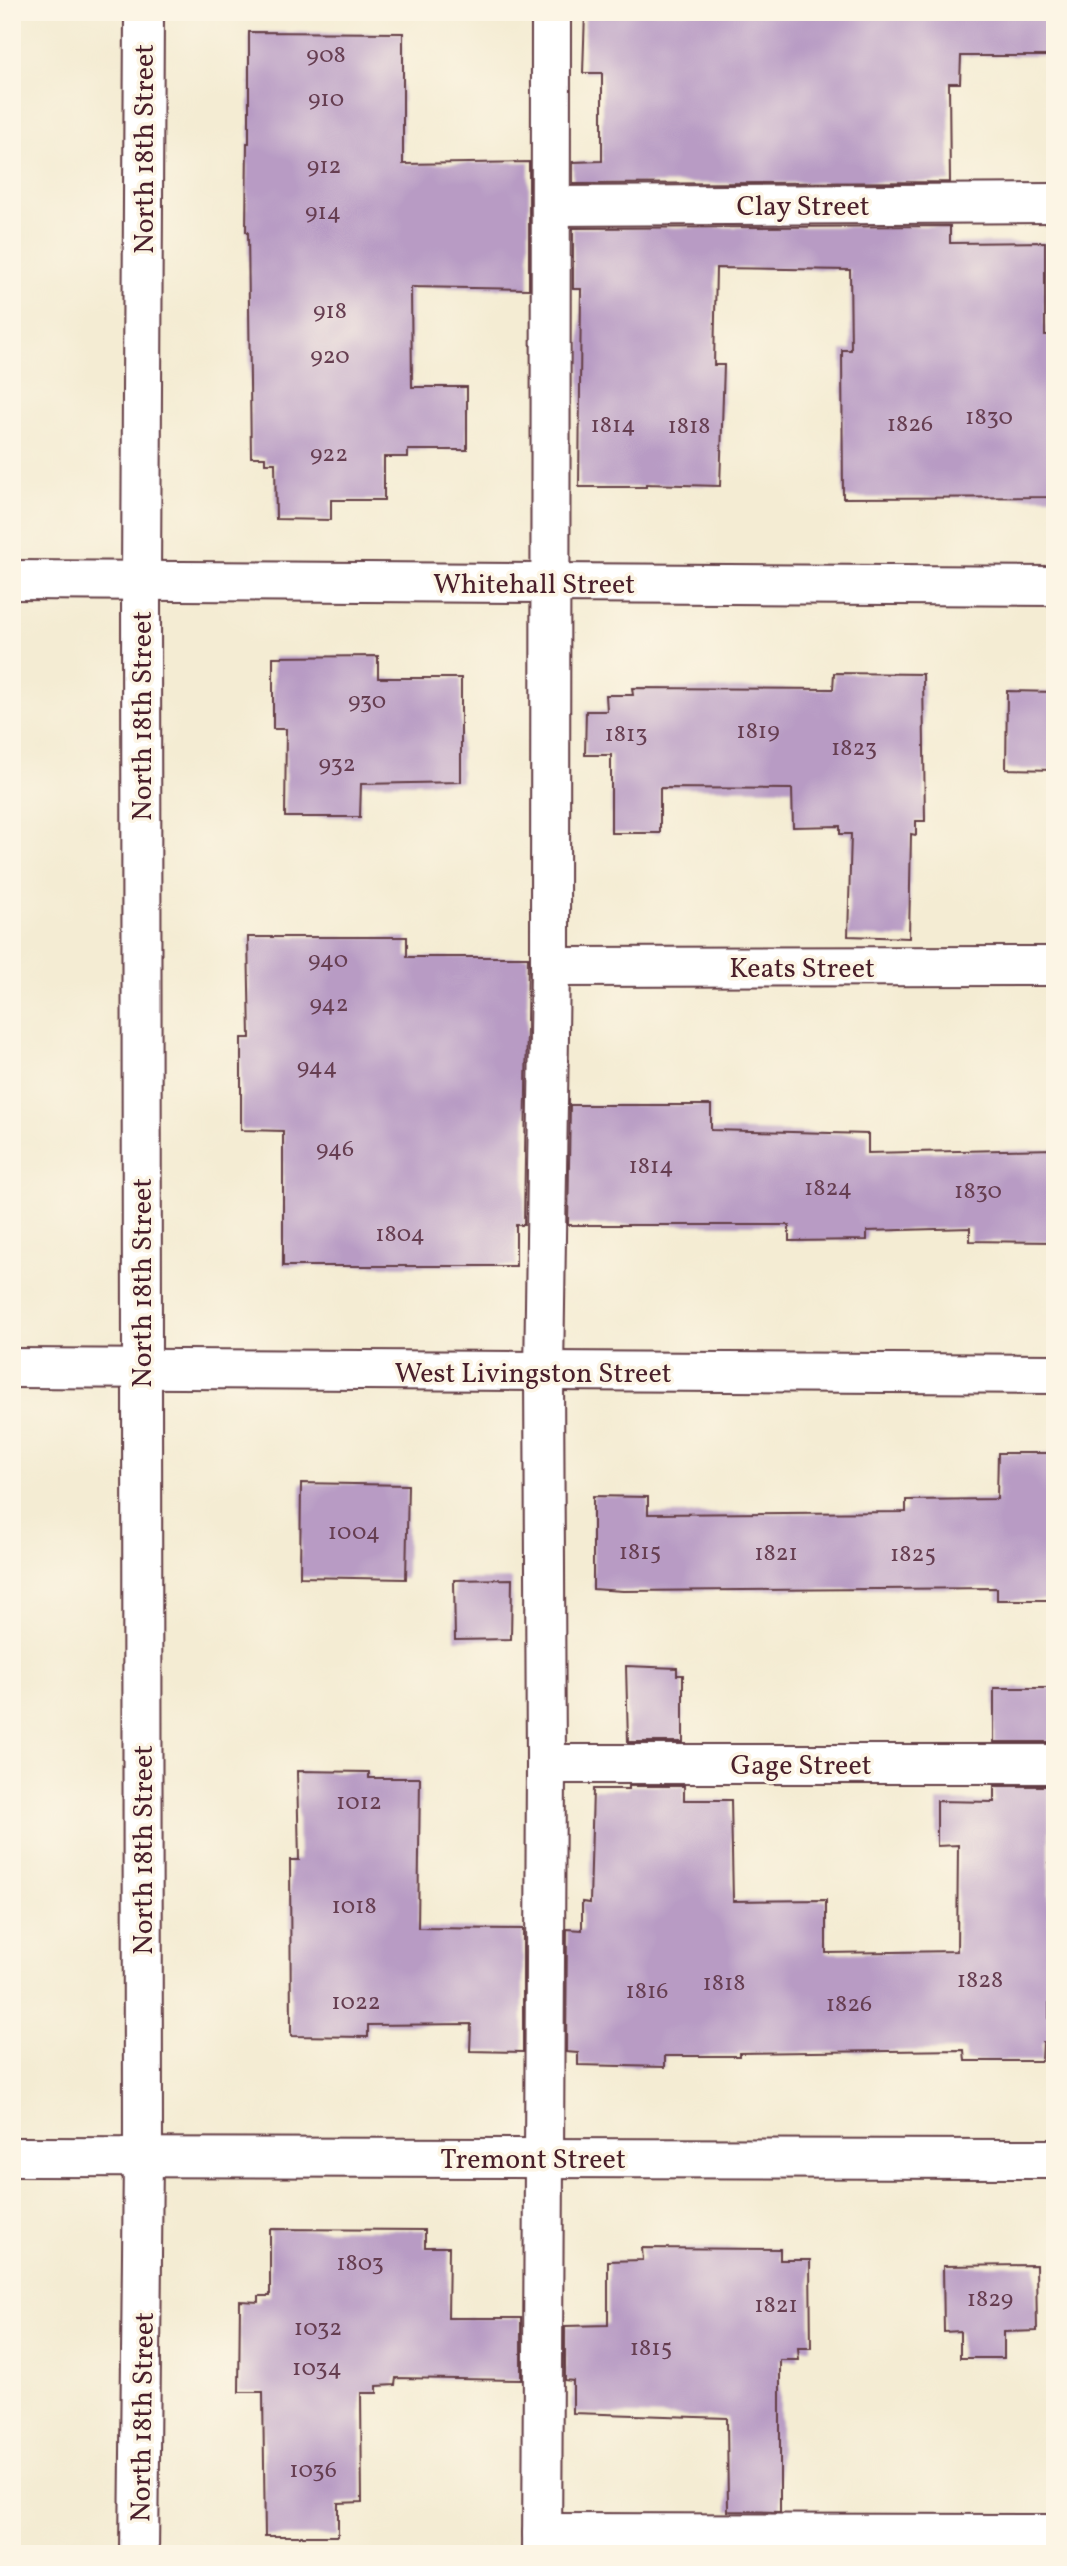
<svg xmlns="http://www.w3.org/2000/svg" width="1067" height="2566" viewBox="0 0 1067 2566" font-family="Vollkorn,serif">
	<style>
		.building { fill: #b89bc4 }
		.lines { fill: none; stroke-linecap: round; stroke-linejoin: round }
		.minor-casing { stroke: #643e44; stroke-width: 42 }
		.minor { stroke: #fff; stroke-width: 38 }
		.labels { text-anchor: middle; stroke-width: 7; stroke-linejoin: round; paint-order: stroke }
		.number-label { font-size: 24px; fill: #663e51 }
		.street-label { font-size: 28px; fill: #4a1f2b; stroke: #fcf5e5 }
	</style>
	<rect width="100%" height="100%" fill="#fcf5e5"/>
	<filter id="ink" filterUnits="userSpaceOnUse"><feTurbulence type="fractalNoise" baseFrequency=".0143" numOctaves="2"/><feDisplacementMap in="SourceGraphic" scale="14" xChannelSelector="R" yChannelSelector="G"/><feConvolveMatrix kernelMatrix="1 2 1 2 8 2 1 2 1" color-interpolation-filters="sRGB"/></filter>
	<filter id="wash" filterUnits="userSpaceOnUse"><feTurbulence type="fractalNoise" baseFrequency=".00686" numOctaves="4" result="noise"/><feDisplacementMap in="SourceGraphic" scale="28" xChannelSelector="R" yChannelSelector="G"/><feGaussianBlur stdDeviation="1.57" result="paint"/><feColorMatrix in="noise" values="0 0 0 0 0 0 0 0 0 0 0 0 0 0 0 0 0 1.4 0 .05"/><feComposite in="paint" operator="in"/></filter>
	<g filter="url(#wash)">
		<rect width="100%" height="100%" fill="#f4ecd3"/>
		<g id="blocks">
			<g class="building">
				<path d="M585,12h470v44h-94l-1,27h-11l1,99 -377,2v-22l29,-1v-88h-19z"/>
				<path d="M249,32l154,1v131l126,-2v127l-118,-2 1,100h55v63h-59v7h-24v43h-53v20l-55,-1 -1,-56h-10v-6h-14l-3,-225h-2l1,-89h2z"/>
				<path d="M950,226v17l95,-1v93h10v162l-212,1 -1,-148h9l-1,-80 -134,-2 -2,97h10l-4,121 -74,-2v3h-67l2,-198h-8v-61z"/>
				<path d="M378,656v22h83v104l-100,2 -1,33h-75l1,-88h-13v-72z"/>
				<path d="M834,673l89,1 2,147h-9v14l-5,-1 -2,104 -61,-2 3,-102h-11v-8l-47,1 -1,-38 -132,-1v45h-49v-78h-26l1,-44h21l-1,-16h27l-1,-7 201,1z"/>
				<path d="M1007,691l48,1v78l-49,-1z"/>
				<path d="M248,937h159v20h121l-4,268h-8v41h-233v-135l-42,-1v-92h9z"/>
				<path d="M570,1105h141v25l157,4v19l187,-4v93l-85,-1v-13l-103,3v9l-78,1v-16h-221z"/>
				<path d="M998,1453h57v147h-58v-12l-374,3 -30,-2v-93l55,1v17l258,-2v-12l91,-1z"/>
				<path d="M301,1483l107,2 -2,94 -106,-2z"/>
				<path d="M512,1579l-1,60 -56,1 -1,-60z"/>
				<path d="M626,1666l51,2v7h6v67h-55z"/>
				<rect x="994" y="1688" width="61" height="54"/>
				<path d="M297,1771l72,1v6h51l-2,150 105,1v123l-53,-1 1,-27 -103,1v12l-77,-1 -1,-176h9z"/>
				<path d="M629,1786h55v14h47l2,101 93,-1v53l131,-2 1,-106 -21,1v-45l57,1v-16h55v256h-6l-1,19h-77l-1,-11 -225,3v3h-74v11l-87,-2v-12l-12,-1 1,-123 15,1v-28l8,1 3,-114h36z"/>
				<path d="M270,2229l155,1v17h24l-1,71h73v62l-125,-2 -1,7 -18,1v7h-16l1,109 -24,1v33h-73l-2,-144h-24l1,-91 19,1v-6h11z"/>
				<path d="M642,2248l138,1v11h30l1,88h-13l1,12h-19v152l-52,-1 -1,-93 -154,-5v-32l-8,-1v-54l43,-1v-64l35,-1z"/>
				<path d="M1036,2265l1,66 -33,1v26h-44v-27l-16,1 -1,-66z"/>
			</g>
		</g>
	</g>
	<g filter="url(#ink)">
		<use href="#blocks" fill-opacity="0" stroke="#643e44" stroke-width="2"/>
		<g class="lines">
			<defs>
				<g id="minor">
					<path d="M551,206l504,-3"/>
					<path d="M12,580l1043,6"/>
					<path d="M550,967l505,-1"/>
					<path d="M12,1368l1043,6"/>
					<path d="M546,1764h509"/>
					<path d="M12,2157l1043,2"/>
					<path d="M542,2533l513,1"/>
					<path d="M139,2554l4,-397 -2,-1576 3,-569"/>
					<path d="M542,2554l4,-790 -2,-391 6,-406 1,-955"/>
				</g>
			</defs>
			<use href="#minor" class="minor-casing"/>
			<use href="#minor" class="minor"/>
		</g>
	</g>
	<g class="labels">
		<g class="number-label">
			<text x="326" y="62">908</text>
			<text x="326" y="106">910</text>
			<text x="324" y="173">912</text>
			<text x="323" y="219">914</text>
			<text x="330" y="318">918</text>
			<text x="330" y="363">920</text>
			<text x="989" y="424">1830</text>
			<text x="910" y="431">1826</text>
			<text x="613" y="432">1814</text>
			<text x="689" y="433">1818</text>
			<text x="329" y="461">922</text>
			<text x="367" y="708">930</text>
			<text x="758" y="738">1819</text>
			<text x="626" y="741">1813</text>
			<text x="854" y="755">1823</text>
			<text x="337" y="771">932</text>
			<text x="328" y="967">940</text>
			<text x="329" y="1011">942</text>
			<text x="317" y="1074">944</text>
			<text x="335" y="1156">946</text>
			<text x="651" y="1173">1814</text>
			<text x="828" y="1195">1824</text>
			<text x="978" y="1198">1830</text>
			<text x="400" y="1241">1804</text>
			<text x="354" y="1539">1004</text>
			<text x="640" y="1559">1815</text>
			<text x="776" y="1560">1821</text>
			<text x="913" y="1561">1825</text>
			<text x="359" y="1809">1012</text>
			<text x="354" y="1913">1018</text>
			<text x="980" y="1987">1828</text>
			<text x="724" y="1990">1818</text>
			<text x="647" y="1998">1816</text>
			<text x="356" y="2009">1022</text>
			<text x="849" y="2011">1826</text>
			<text x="360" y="2270">1803</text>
			<text x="990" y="2306">1829</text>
			<text x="776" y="2312">1821</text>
			<text x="318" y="2335">1032</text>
			<text x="651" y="2355">1815</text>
			<text x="317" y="2375">1034</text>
			<text x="313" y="2477">1036</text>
		</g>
		<g class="street-label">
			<text transform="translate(143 149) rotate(-90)" y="10">North 18th Street</text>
			<text x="803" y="215">Clay Street</text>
			<text x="534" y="593">Whitehall Street</text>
			<text transform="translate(141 716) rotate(-90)" y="10">North 18th Street</text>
			<text x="802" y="977">Keats Street</text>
			<text transform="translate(141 1283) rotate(-90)" y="10">North 18th Street</text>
			<text x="533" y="1382">West Livingston Street</text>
			<text x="801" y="1774">Gage Street</text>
			<text transform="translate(142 1850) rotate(-90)" y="10">North 18th Street</text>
			<text x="533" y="2168">Tremont Street</text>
			<text transform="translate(141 2417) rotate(-89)" y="10">North 18th Street</text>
		</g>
	</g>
	<rect width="1067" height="2566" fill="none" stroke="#fcf5e5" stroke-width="42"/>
</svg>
